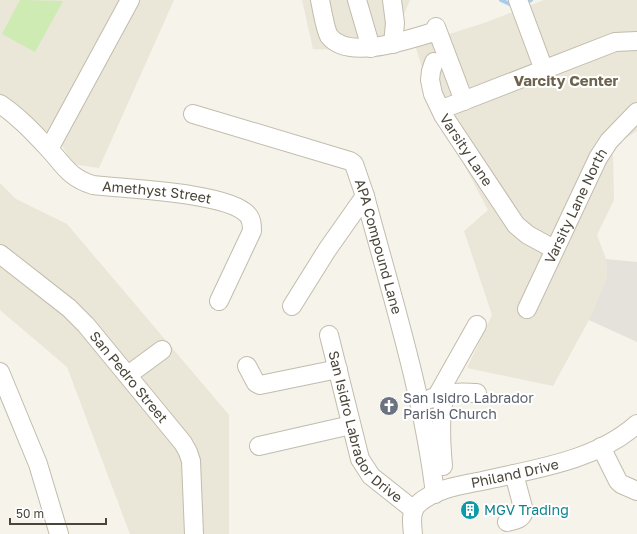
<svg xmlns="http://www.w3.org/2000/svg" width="637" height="534" viewBox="0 0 637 534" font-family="'Golos Text',sans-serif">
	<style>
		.residential { fill: #eae6d8 }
		.industrial { fill: #e5e2db }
		.green { fill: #cdebb2 }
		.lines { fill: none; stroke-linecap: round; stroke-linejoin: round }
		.stream { stroke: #a5cdf4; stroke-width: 4 }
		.minor-casing { stroke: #c2bcac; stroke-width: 20 }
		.minor { stroke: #fff; stroke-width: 18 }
		.labels { text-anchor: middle; stroke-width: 4; stroke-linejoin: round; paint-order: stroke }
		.street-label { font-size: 14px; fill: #4a4538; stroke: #fff }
		.worship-label { font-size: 14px; fill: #5b616d; stroke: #fff; text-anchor: start }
		.culture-label { font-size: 14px; fill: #0d838f; stroke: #fff; text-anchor: start }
		.neighbourhood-label { font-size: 15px; font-weight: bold; fill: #6e644e; stroke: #fff }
	</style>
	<rect width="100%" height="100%" fill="#f6f3ea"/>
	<g class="residential">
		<path d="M0,0h174l-75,168 -26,-4 -15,-25 -58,-40z"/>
		<path d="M302,0h108l-8,19 -31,32 -58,-2z"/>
		<path d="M544,0h93v131l-13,8 -11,14 1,47 -17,35 9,24 1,18 -18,43 -36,66 -86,-18 25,-53 -28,-84 24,-21 -52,-98 -21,-67 69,-22z"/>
		<path d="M0,183l16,16 51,25 162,191v119h-99l-63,-167 -67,-57z"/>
	</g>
	<path class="industrial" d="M606,259l31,3v80l-48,-22 18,-43z"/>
	<path class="green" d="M20,0l43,1 -28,51 -33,-18z"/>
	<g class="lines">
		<g class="stream">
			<path d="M501,0l13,6"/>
			<path d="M523,4l8,-4"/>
		</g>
		<defs>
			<g id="minor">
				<path d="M320,0c2,9 5,29 9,36 20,26 83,2 108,-5"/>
				<path d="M357,0l14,48"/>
				<path d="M392,0l3,23 -2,21"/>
				<path d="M518,0l26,70"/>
				<path d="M436,27l28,74"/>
				<path id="s1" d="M434,62l-3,9 -1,9 3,14 10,21 73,110 12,10 26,14"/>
				<path id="s2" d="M0,104c18,12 33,28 48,44 16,17 21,30 45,37 32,4 133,7 154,29 5,5 5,11 5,17l-33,70"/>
				<path d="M442,111l3,-3 170,-66 22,-1"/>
				<path id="s3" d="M193,114l157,47 4,3 11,32c26,98 58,197 70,298"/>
				<path d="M49,149l81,-149"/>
				<path id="s4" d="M0,254l69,54 17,17 97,118 5,9 3,9 3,73"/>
				<path d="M292,306l35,-56 38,-54"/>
				<path id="s5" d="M527,309l71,-151 11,-17 28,-29"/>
				<path id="s6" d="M329,335l31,124 11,17 43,34"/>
				<path d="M247,366l9,17 4,2 78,-16"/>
				<path d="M0,372l38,92 21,70"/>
				<path d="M128,375l34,-25"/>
				<path d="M430,399l7,-3 40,-71"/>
				<path d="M259,446l92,-21"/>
				<path d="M601,447l17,34 3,3 16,7"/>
				<path d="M443,466c-1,-11 -6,-68 6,-72 8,-3 20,-1 28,-1"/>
				<path d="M507,522c7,-2 15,-2 17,-11l-10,-37"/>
				<path id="s7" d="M413,534c-1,-9 -3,-22 4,-29 16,-16 44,-20 65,-24 52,-12 114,-20 155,-57"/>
			</g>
		</defs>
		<use href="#minor" class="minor-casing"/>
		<use href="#minor" class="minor"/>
	</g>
	<defs>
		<symbol id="church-disc" viewBox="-11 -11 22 22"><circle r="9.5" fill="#6b7280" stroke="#fff"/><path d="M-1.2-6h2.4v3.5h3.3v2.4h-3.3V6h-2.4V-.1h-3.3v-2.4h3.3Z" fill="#fff"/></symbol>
		<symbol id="building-disc" viewBox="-11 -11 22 22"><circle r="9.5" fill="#0f9aa8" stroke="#fff"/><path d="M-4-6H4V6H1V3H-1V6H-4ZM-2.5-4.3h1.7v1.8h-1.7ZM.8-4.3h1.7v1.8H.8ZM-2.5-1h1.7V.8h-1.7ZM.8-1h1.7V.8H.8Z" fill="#fff"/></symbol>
	</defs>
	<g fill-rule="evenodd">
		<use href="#church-disc" x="378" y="395" width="22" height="22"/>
		<use href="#building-disc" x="459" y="499" width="22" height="22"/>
	</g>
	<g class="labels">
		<g class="street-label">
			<text dy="5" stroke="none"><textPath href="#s1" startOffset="98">Varsity Lane</textPath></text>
			<text dy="5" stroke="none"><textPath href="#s2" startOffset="189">Amethyst Street</textPath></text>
			<text dy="5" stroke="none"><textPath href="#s5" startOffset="114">Varsity Lane North</textPath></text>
			<text dy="5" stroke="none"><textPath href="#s3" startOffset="255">APA Compound Lane</textPath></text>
			<text dy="5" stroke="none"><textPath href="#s4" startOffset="179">San Pedro Street</textPath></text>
			<text dy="5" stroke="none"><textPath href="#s6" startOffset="101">San Isidro Labrador Drive</textPath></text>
			<text dy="5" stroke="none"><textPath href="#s7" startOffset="134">Philand Drive</textPath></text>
		</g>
		<g class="worship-label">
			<text x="403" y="403">San Isidro Labrador<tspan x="403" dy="16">Parish Church</tspan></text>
		</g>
		<g class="culture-label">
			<text x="484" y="515">MGV Trading</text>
		</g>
		<g class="neighbourhood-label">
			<text x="566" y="86">Varcity Center</text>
		</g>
	</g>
	<path d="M10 518v6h96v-6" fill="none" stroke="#4a4538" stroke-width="2"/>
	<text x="16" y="518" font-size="12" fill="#4a4538" stroke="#ffffff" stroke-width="3" paint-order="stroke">50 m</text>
</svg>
